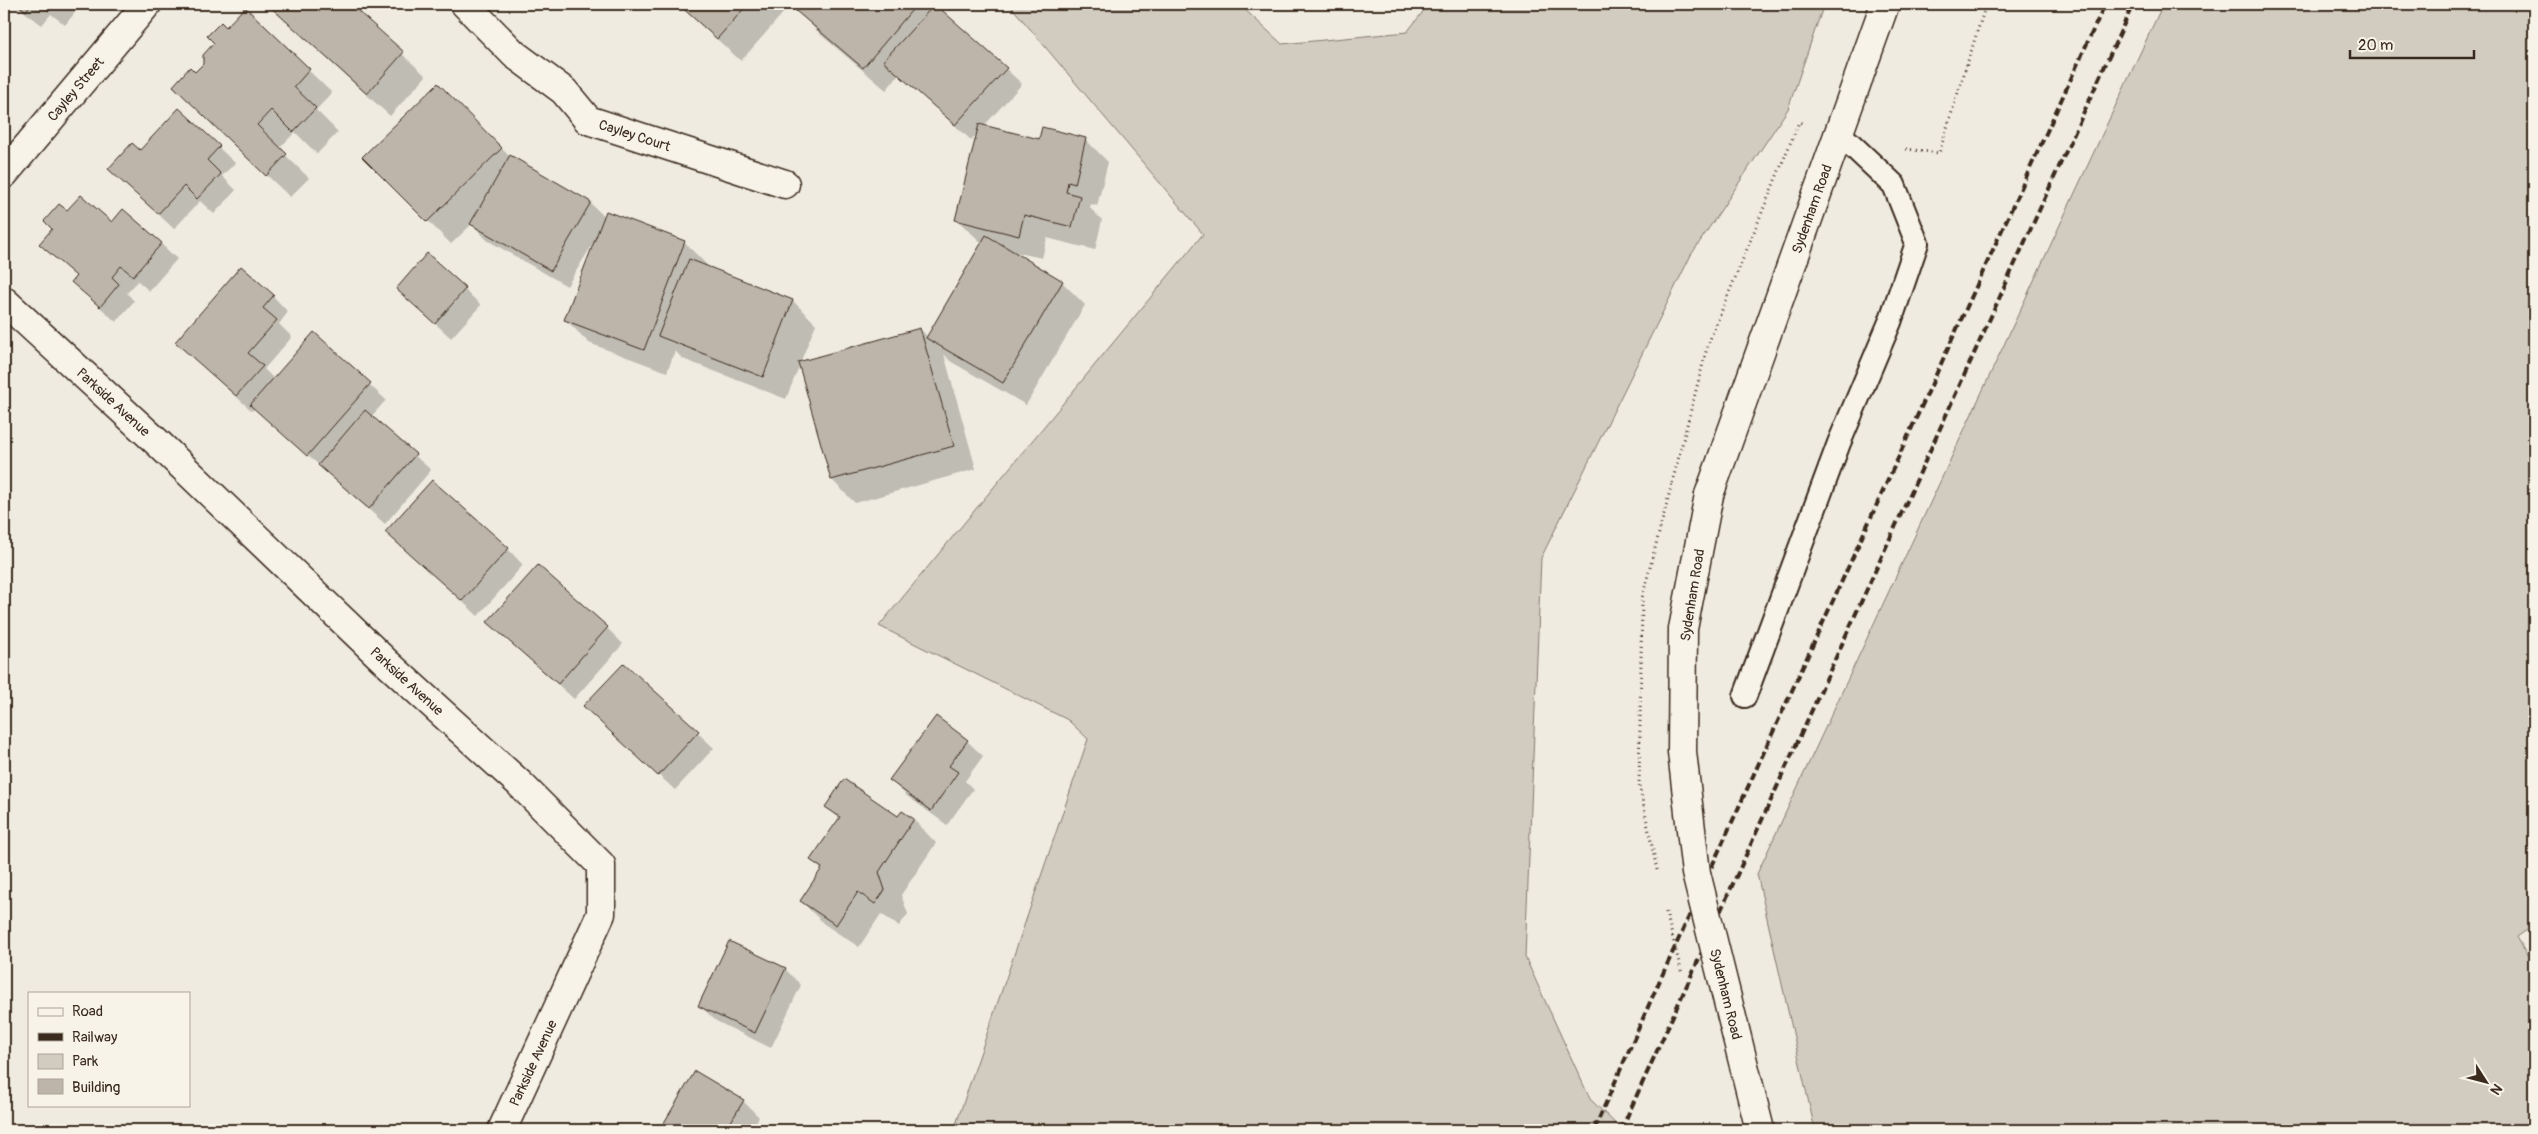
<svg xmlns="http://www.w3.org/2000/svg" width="2538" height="1134" viewBox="0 0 2538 1134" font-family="Pangolin,sans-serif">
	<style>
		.green { fill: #d1cbc0; stroke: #867a6f }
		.shadow { fill: #0003 }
		.building { fill: #bdb5aa; stroke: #3b2a1e }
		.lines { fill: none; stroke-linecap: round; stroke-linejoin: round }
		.lane-casing { stroke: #3b2a1e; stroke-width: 26 }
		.street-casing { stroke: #3b2a1e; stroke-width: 31 }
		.secondary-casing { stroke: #3b2a1e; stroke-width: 31 }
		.path { stroke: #3b2a1e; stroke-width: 3; stroke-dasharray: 1 4; stroke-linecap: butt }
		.lane { stroke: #f7f3e8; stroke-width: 22 }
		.street { stroke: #f7f3e8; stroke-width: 28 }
		.secondary { stroke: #f7f3e8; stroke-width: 28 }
		.rail { stroke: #3b2a1e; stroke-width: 4; stroke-dasharray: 8 4; stroke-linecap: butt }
		.secondary-bridge-casing { stroke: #3b2a1e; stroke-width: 31; stroke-linecap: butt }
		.path-bridge { stroke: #3b2a1e; stroke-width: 3; stroke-dasharray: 1 4; stroke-linecap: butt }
		.secondary-bridge { stroke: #f7f3e8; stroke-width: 28 }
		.labels { text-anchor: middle; stroke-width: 4.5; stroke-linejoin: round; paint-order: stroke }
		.street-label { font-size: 14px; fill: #3b2a1e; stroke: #f7f3e8 }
	</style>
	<rect width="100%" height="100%" fill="#efebe0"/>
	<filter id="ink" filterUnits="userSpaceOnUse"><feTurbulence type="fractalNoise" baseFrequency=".02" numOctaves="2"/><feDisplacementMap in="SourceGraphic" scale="10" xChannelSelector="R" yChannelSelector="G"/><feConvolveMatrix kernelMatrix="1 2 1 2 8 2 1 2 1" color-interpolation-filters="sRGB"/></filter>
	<g filter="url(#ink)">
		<g class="green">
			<path d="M1009,4h230l43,40 125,-12 22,-28h395l-36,105 -97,146 -150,303 -16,399 65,142 32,31h-668l134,-391 -20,-19 -189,-94 324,-392z"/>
			<path d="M2163,4h371v921l-17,12 17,30v163h-719l-58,-256z"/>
		</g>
		<g class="shadow">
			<path d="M14,4h68l-17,21 -14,-11 -9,11z"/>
			<path d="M267,4h81l78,72 -36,40z"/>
			<path d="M678,4h113l-50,57z"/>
			<path d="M804,4h120l82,65 16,15 -39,43 57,14 45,-2 23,23 -11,44 -6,-2 -1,4 12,12 -7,30 -48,-12 -5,20 -33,-7 53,31 23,23 -59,100 -76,-44 -6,-7 32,115 -121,34 -23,-23 -32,-116 -14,35 -103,-40 -8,-8 -8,21 -78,-29 -23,-23 31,-83 -30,49 -80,-46 -15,-16 -21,20 -87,-87 74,-73 71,72 81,47 15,14 79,25 23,23 -1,2 87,34 23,23 -16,39 120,-34 8,8 54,-94 -25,-23 22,-88 -8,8 -72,-65 -13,15 -66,-56 -22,-23z"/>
			<path d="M245,9l87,84 -16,17 22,22 -21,22 -22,-22 -16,17 30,29 -19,19 -93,-88 -2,-35 9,-9 22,-37z"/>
			<path d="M179,110l56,53 -13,13 14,14 -22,24 -14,-13 -26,28 -48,-45 14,-32z"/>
			<path d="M67,212l45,12 49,20 16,15 -28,32 -11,-10 -11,12 7,8 -18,21 -43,-40 4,-5 -36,-33z"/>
			<path d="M427,255l54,50 -30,33 -53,-49z"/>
			<path d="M273,296l15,16 -9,12 13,13 -28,32 10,10 40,-45 72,66 -15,17 60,53 -46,54 -130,-116 -3,3 -76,-69z"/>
			<path d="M387,532l121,17 15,16 -45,51z"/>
			<path d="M489,622l118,6 16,16 -49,55z"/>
			<path d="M624,664l90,84 -39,42 -74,-68z"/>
			<path d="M967,741l16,15 -18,25 8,8 -26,36 -40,-29 -16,-16z"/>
			<path d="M827,807l71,11 4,-6 12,8 22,23 -35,52 7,19 -9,12 -18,-12 -22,33 -35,-23 -23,-23 21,-31 -10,-10 28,-41z"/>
			<path d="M785,969l16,16 -30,63 -55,-27 -16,-15z"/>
			<path d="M743,1101l16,16 -8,13h-83l-4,-4z"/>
		</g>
		<g class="building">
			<path d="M17,4h14l-5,7z"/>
			<path d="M40,4h14l-5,7z"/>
			<path d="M267,4h83l54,48 -37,42z"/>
			<path d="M678,4h70l-31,35z"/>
			<path d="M802,4h115l-54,64 -67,-57z"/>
			<path d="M935,4l72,64 -52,57 -72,-64z"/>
			<path d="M245,7l65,62 -16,18 22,21 -23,24 -22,-22 -14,15 30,29 -21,22 -93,-90 17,-19 5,5 8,-8v-9l11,-12 -7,-7 14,-14 5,5z"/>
			<path d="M438,83l64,65 -75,74 -65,-65z"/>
			<path d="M179,108l41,38 -13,14 14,14 -24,25 -13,-13 -26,28 -50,-45 24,-26 8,7z"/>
			<path d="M979,124l60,15 3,-12 44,11 -11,46 -7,-2 -2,10 14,4 -8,31 -48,-12 -5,21 -64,-16z"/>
			<path d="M510,155l81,47 -40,69 -81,-47z"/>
			<path d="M81,195l31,27 11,-13 39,34 -29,33 -12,-10 -9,11 7,7 -19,23 -29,-25 5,-6 -37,-32 13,-15 -8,-8 15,-17 8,6z"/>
			<path d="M606,211l79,30 -41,109 -80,-30z"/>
			<path d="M986,235l77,46 -60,102 -77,-45z"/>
			<path d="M427,253l39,35 -31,36 -39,-35z"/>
			<path d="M689,259l104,41 -30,77 -105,-41z"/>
			<path d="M241,266l33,29 -11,13 14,12 -29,33 15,13 -27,30 -61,-54z"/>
			<path d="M920,328l34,118 -123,34 -33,-118z"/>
			<path d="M314,332l57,51 -64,73 -57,-51z"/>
			<path d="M365,410l51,44 -47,55 -51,-44z"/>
			<path d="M432,480l77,68 -47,53 -77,-69z"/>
			<path d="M538,565l70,62 -50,57 -71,-62z"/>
			<path d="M624,663l75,68 -41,45 -75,-70z"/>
			<path d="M936,716l32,24 -19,26 9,6 -27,39 -42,-31z"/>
			<path d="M844,779l54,37 4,-5 12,8 -35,53 6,18 -10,14 -17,-12 -22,33 -36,-24 22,-33 -12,-8 30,-43 -15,-10z"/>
			<path d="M729,941l57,27 -31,65 -57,-27z"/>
			<path d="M695,1071l49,29 -18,30h-57l-7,-4z"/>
		</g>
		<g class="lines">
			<defs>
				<path id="lane" d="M1745,696l94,-253 51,-121 27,-79 -23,-58 -54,-51"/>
				<g id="street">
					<path id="s1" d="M465,4l49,50 50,37 24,29 197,64"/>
					<path id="s2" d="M4,174l143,-170"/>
					<path id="s3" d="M4,301l154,142 229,220 132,120 82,82v49l-99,216"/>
				</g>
				<g id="secondary">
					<path id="s4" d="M1709,495l176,-491"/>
				</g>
			</defs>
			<use href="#lane" class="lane-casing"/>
			<use href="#street" class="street-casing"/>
			<use href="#secondary" class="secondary-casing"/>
			<g class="path">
				<path d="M1906,149l33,4 47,-149"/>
				<path d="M1672,483l36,-139 91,-222 5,2"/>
			</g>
			<use href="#lane" class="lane"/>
			<use href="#street" class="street"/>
			<use href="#secondary" class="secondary"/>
			<g class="rail">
				<path d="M1594,1130l61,-139 450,-987"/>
				<path d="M1621,1130l512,-1126"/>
			</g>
			<defs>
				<g id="secondary-bridge">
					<path id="s5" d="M1709,495l-26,134 -1,123 14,121 64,257"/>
				</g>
			</defs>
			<use href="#secondary-bridge" class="secondary-bridge-casing"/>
			<g class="path-bridge">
				<path d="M1657,870l-18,-86 3,-186 30,-115"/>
				<path d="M1666,912l16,62"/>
			</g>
			<use href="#secondary-bridge" class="secondary-bridge"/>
		</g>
	</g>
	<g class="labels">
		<g class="street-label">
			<text dy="5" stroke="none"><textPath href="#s2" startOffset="111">Cayley Street</textPath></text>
			<text dy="5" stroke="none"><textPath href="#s1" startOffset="219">Cayley Court</textPath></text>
			<text dy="5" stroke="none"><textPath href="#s4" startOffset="304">Sydenham Road</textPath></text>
			<text dy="5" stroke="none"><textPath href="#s3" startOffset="149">Parkside Avenue</textPath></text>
			<text transform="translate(1692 595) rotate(-81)" y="5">Sydenham Road</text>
			<text dy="5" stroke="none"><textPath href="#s3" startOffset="554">Parkside Avenue</textPath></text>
			<text dy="5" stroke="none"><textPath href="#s5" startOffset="506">Sydenham Road</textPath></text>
			<text transform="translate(533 1063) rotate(-65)" y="5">Parkside Avenue</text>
		</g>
	</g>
	<rect width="2538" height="1134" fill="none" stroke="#f7f3e8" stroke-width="20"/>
	<rect x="10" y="10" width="2518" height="1114" fill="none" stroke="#3b2a1e" stroke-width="2" filter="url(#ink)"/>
	<rect x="28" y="992" width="162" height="115" fill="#f7f3e8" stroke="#aca397"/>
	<rect x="38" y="1008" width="25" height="8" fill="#f7f3e8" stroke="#aca397"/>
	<text x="72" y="1016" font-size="15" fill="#3b2a1e">Road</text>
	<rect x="38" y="1033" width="25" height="8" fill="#3b2a1e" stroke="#aca397"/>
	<text x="72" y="1042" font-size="15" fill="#3b2a1e">Railway</text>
	<rect x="38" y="1054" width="25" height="15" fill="#d1cbc0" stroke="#aca397"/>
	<text x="72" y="1066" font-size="15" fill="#3b2a1e">Park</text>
	<rect x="38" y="1079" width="25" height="15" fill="#bdb5aa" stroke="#aca397"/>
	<text x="72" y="1092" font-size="15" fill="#3b2a1e">Building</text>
	<g transform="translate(2486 1082) rotate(126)" stroke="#f7f3e8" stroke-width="4" paint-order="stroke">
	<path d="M0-4L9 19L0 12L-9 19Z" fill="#3b2a1e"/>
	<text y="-8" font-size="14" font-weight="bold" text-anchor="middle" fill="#3b2a1e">N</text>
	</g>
	<path d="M2350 50v8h124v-8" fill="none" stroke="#3b2a1e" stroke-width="2.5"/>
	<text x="2358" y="50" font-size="15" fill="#3b2a1e" stroke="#f7f3e8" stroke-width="4" paint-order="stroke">20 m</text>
</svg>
